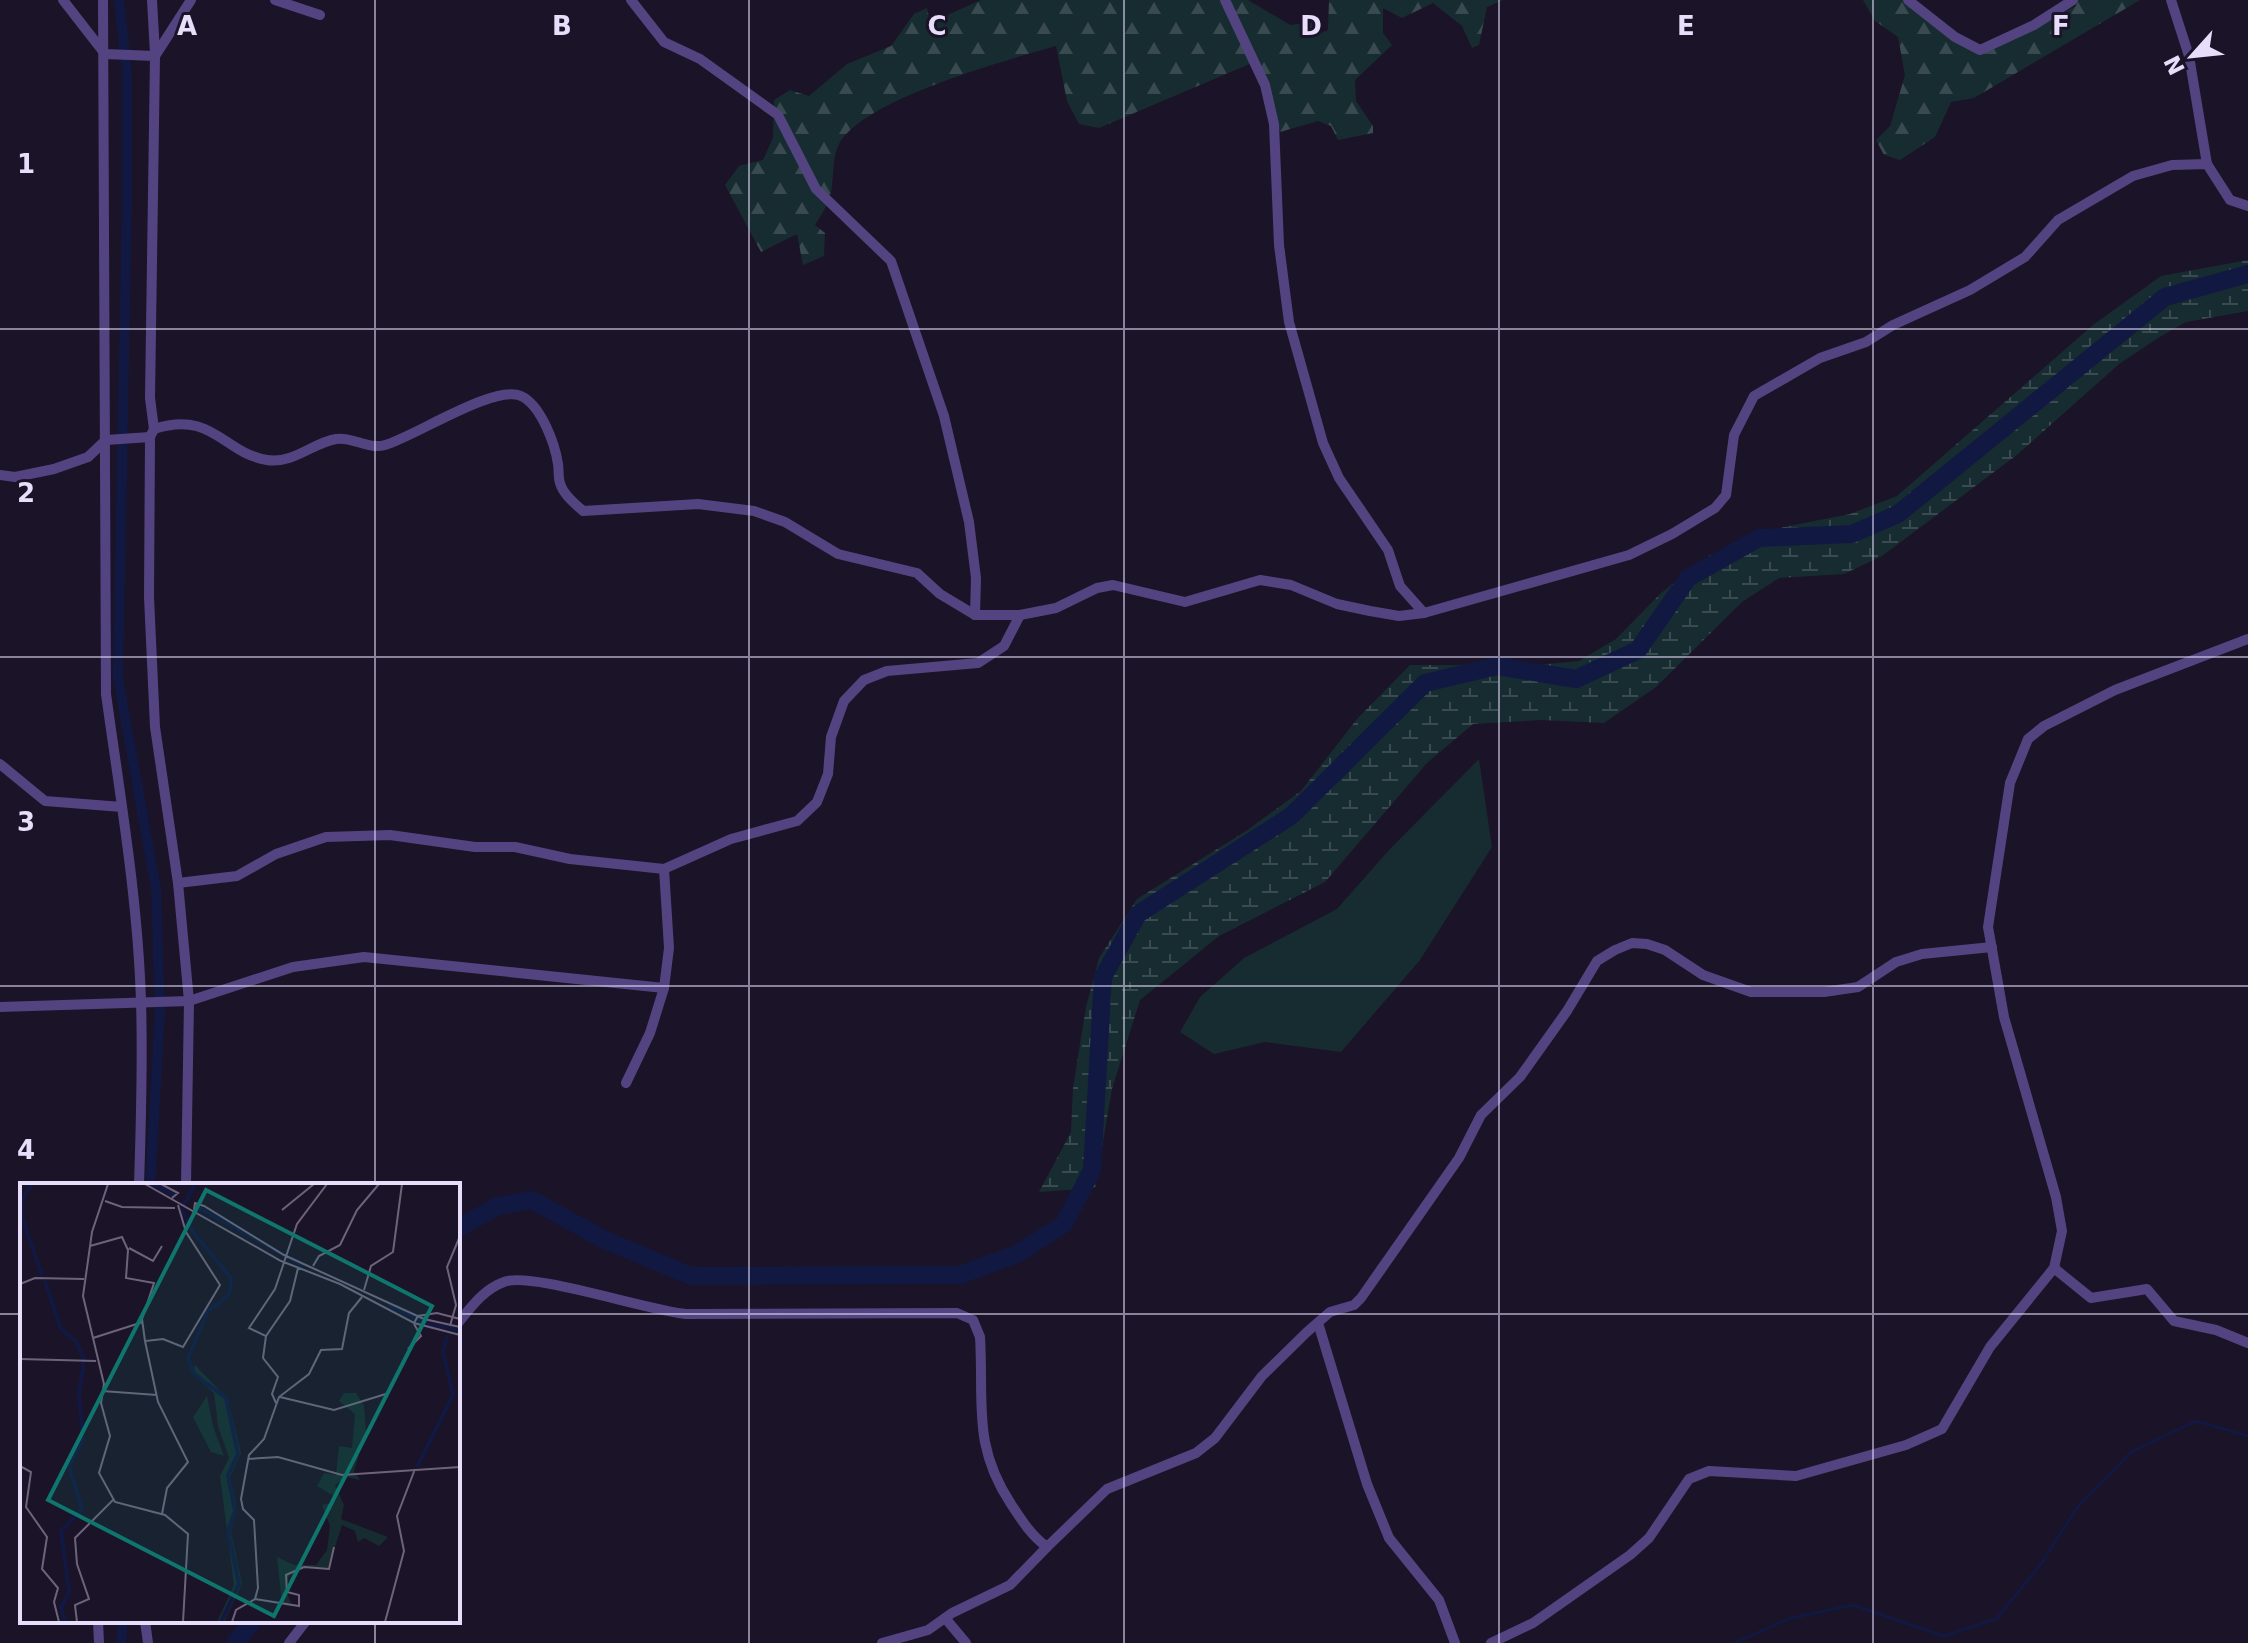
<svg xmlns="http://www.w3.org/2000/svg" width="2248" height="1643" viewBox="0 0 2248 1643" font-family="'DejaVu Sans',sans-serif">
	<style>
		.green { fill: #172c31 }
		.forest { fill: url(#forest-firs) }
		.wetland { fill: url(#wetland-marsh) }
		.lines { fill: none; stroke-linecap: round; stroke-linejoin: round }
		.stream { stroke: #111942; stroke-width: 3 }
		.canal { stroke: #111942; stroke-width: 10 }
		.river { stroke: #111942; stroke-width: 18 }
		.minor { stroke: #534481; stroke-width: 10 }
		.grid { fill: none; stroke: #e7defb; stroke-width: 2; stroke-opacity: 0.55 }
		.inset-river { fill: none; stroke: #111942; stroke-width: 4 }
		.inset-road { fill: none; stroke: #6d647c; stroke-width: 2 }
		.view { fill: #0f766e; fill-opacity: 0.15; stroke: #0f766e; stroke-width: 4 }
		.inset-edge { fill: none; stroke: #e7defb; stroke-width: 4 }
		.grid-label { font-size: 26px; text-anchor: middle; font-weight: bold; fill: #e7defb; stroke: #1b1327; stroke-width: 6; stroke-linejoin: round; paint-order: stroke }
	</style>
	<defs>
		<pattern id="forest-firs" width="22" height="20" patternUnits="userSpaceOnUse" patternTransform="scale(2)"><rect width="22" height="20" fill="#172c31"/><path d="M5 1l3.5 6h-7zM16 11l3.5 6h-7z" fill="#394a50"/></pattern>
		<pattern id="wetland-marsh" width="20" height="14" patternUnits="userSpaceOnUse" patternTransform="scale(2)"><rect width="20" height="14" fill="#172c31"/><path d="M1 5h8M5 5V1M11 12h8M15 12V8" fill="none" stroke="#394a50"/></pattern>
	</defs>
	<rect width="100%" height="100%" fill="#1b1327"/>
	<path class="green" d="M1479,759l13,88 -72,113 -79,92 -76,-10 -51,12 -34,-22 20,-35 44,-39 93,-49 51,-58z"/>
	<g class="forest">
		<path d="M981,0h267l42,25 22,-3 4,13 12,-5 1,-30h174l-16,7 -8,38 -7,3 -10,-22 -29,-23 -31,15 -19,-10v25l9,12 -37,35 1,21 17,25v7l-35,7 -7,-14 -13,-5 -38,11 -21,-72 -160,68 -20,-4 -12,-23 -11,-55c-49,14 -193,53 -217,98 -7,13 -5,33 -8,48 -2,12 -10,23 -16,33l10,8 -1,23 -21,9 -6,-31 -36,18 -36,-67 14,-19 24,-6 10,-22 1,-38 16,-10 19,6 38,-32 44,-18 23,-32 13,-6 2,9h14z"/>
		<path d="M1863,0h42l76,54 95,-48 -1,-6h65l-166,98 -23,4 -16,35 -35,23 -16,-5 -8,-15 14,-14 15,-51 -7,-38 -23,-16z"/>
	</g>
	<path class="wetland" d="M2248,260v51l-62,11 -25,14 -42,28 -101,90 -136,102 -38,18 -65,4 -37,24 -86,85 -52,36 -63,-3 -68,4 -46,39 -102,119 -106,54 -79,64 -28,89 -17,99 -56,4 32,-60 2,-44 13,-81 13,-49 38,-59 109,-68 55,-40 56,-72 53,-54h127l42,-4 37,-22 45,-46 49,-38 64,-26 76,-15 47,-18 196,-171 68,-49z"/>
	<g class="lines">
		<path class="stream" d="M1734,1643l57,-25 62,-13 91,31 52,-17 45,-55 35,-55 55,-57 65,-31 52,15"/>
		<g class="canal">
			<path d="M119,0l8,72v126l-9,480 38,211 4,125 -10,171"/>
			<path d="M121,1643l2,-22"/>
		</g>
		<g class="river">
			<path d="M458,1228l40,-22 34,-6 71,39 88,37 269,-1 57,-21 47,-30 28,-54 11,-193 35,-63 153,-98 134,-133 72,-17 79,13 62,-29 50,-72 71,-40 93,-4 46,-20 267,-217 83,-23"/>
			<path d="M235,1643l18,-22"/>
		</g>
		<g class="minor">
			<path d="M63,0l42,54 50,2 -5,342 4,31 -4,8 -1,160 6,130 23,156 11,118 -3,184"/>
			<path d="M103,0l3,694c14,102 32,205 35,308 2,61 0,122 -2,183"/>
			<path d="M152,0l3,54"/>
			<path d="M275,0l45,15"/>
			<path d="M631,0l33,42 36,17 78,56 38,74 75,72 53,155 25,106 7,56 -1,37"/>
			<path d="M1225,0l40,85 9,39 5,121 10,77 34,121 16,35 49,72 12,36 24,27"/>
			<path d="M1908,0l47,37 25,13 54,-25 39,-25"/>
			<path d="M2171,0l18,56 18,108"/>
			<path d="M155,56l36,-56"/>
			<path d="M154,429c59,-19 69,24 113,31 27,4 45,-17 69,-21 16,-3 32,11 49,6 29,-8 109,-61 136,-49 20,9 34,48 37,68 1,6 0,13 2,19 3,11 14,20 23,28l115,-7 56,7 31,11 53,32 79,19 23,21 35,21h45l36,-7 41,-20 16,-3 72,17 75,-22 31,5 46,19 33,7 29,5 25,-3 205,-58 43,-21 43,-26 11,-13 8,-60 20,-39 66,-38 46,-16 27,-17 77,-35 55,-33 33,-37 75,-44 39,-11 35,-1 23,36 18,6"/>
			<path d="M0,475l15,2 39,-8 34,-12 18,-17 44,-3"/>
			<path d="M0,764l45,37 77,6"/>
			<path d="M178,883l59,-7 39,-22 50,-17 64,-2 85,12h40l55,12 94,10"/>
			<path d="M0,1007l189,-6 104,-34 71,-10 300,31 5,-40 -5,-79 67,-30 66,-18 20,-19 11,-28 3,-37 13,-36 20,-21 23,-9 91,-8 26,-17 16,-31"/>
			<path d="M626,1083l24,-50 14,-45"/>
			<path d="M2054,1268l37,30 56,-9 27,32 42,9 32,13"/>
			<path d="M458,1323c13,-16 26,-34 46,-41 25,-11 142,28 182,32l271,-1 16,7 7,17c4,66 -8,108 31,167 11,17 20,31 36,43l60,-58 89,-36 19,-15 47,-62 45,-44 23,-20 24,-7 7,-7 98,-140 22,-43 39,-38 47,-66 30,-50 18,-11 17,-7 15,1 18,6 38,25 48,17h73l34,-5 38,-25 26,-8 70,-7"/>
			<path d="M1318,1323l49,161 22,54 50,62 16,43"/>
			<path d="M945,1618l21,25"/>
			<path d="M98,1621l1,22"/>
			<path d="M145,1621l3,22"/>
			<path d="M289,1643l17,-22"/>
			<path d="M882,1643l46,-13 24,-17 58,-28 37,-38"/>
			<path d="M1491,1643l42,-20 97,-68 19,-17 40,-59 20,-8 87,5 110,-31 36,-16 48,-82 64,-79 8,-37 -6,-34 -52,-180 -16,-90 22,-144 18,-44 16,-13 71,-36 133,-51"/>
		</g>
	</g>
	<path class="grid" d="M375,0v1185M749,0v1643M1124,0v1643M1499,0v1643M1873,0v1643M0,329h2248M0,657h2248M0,986h2248M0,1314h22M458,1314h1790M375,1621v22"/>
	<g transform="translate(20 1183)">
		<rect width="440" height="440" fill="#1b1327"/>
		<path d="M187,213l6,30 11,30 -13,-4 -18,-35z" fill="#172c31"/>
		<path d="M324,210h12l8,13 2,25 -12,40 6,9 -14,-3 -11,8 9,20 -3,14 47,18 -9,9 -15,-8 -6,4 -3,-11 -13,-6 -14,44 -25,-2 -14,6 -3,18 5,12 -9,1 -5,-47 17,8h22l11,-15 3,-24 -8,-21 9,-2 3,-7 -17,-10 7,-13 12,2 3,-29 13,2 3,-34 -16,-13z" fill="#172c31"/>
		<path d="M175,182l33,34 13,54 -11,24 6,26 -5,29 11,52 -18,38h-7l17,-37 -14,-109 9,-18 -11,-32 -4,-33 -22,-20z" fill="#172c31"/>
		<path class="inset-river" d="M11,1l-9,16v17l20,59M133,1l23,12M175,23l109,60M163,24l12,-23M162,26l11,23 38,46 -2,17 -21,16 -20,47 6,16 32,24 12,56 -10,21 7,36 -7,20 11,53 -18,38M25,98l16,48 15,12 8,19 -5,34 4,45 -14,28 13,42 -21,22 8,61 -8,16 4,14M368,122l43,20 29,5M397,284l36,-72 -10,-44 5,-16"/>
		<path class="inset-road" d="M88,1l-16,48 -9,64 21,88 -3,19 9,33 -11,37 16,29 50,13 23,19 -5,88M125,1l136,77 59,23 74,39 4,-7 19,-3 23,6M141,1l17,9 -6,5M85,18l17,6 53,1M174,27l1,-7 9,3 80,49 140,64 36,8M262,27l32,-26M70,63l32,-9 6,13 -2,28 28,5 -12,36 3,22M109,65l24,13 9,-15M293,83l6,-10 21,-11 17,-35 22,-26M0,101l15,-6 49,1M344,107l7,-24 22,-14 9,-68M394,140l46,12M430,143l6,-21 -9,-38 13,-31M246,153l24,-35 8,-33M73,155l50,-16M388,166l13,-13 -7,-12M0,176l76,2M82,208l55,4M260,214l54,13 55,-17M256,220l-4,-9 6,-17 -15,-19 3,-22 -17,-8 26,-39 22,-65 30,-40M228,276l30,-2 64,18 118,-8M0,283l11,6 -5,35 21,30 -5,32 16,19 -4,14 5,20M142,331l5,-26 21,-26 -30,-60 -13,-61 18,-2 20,8 37,-62 -34,-53 -8,-27M235,416l44,7v-11l-12,-3 -1,-17 18,-8 25,2 5,-22M57,439l-2,-17 14,-6 -12,-35 -2,-26 38,-38M212,439l4,-12 19,-11 3,-11 -4,-68 -11,-11 -2,-10 8,-44 15,-16 15,-42 30,-23 12,-24 21,-1 7,-36 13,-16M365,439l19,-71 -7,-35 18,-47"/>
		<path class="view" d="M186,7l226,116 -158,310 -226,-116z"/>
		<rect width="440" height="440" class="inset-edge"/>
	</g>
	<g class="grid-label">
		<text x="187" y="35">A</text>
		<text x="562" y="35">B</text>
		<text x="937" y="35">C</text>
		<text x="1311" y="35">D</text>
		<text x="1686" y="35">E</text>
		<text x="2061" y="35">F</text>
		<text x="26" y="173">1</text>
		<text x="26" y="502">2</text>
		<text x="26" y="831">3</text>
		<text x="26" y="1159">4</text>
	</g>
	<g transform="translate(2192 56) rotate(243)" stroke="#1b1327" stroke-width="6" paint-order="stroke">
	<path d="M0-6L14 30L0 20L-14 30Z" fill="#e7defb"/>
	<text y="-12" font-size="22" font-weight="bold" text-anchor="middle" fill="#e7defb">N</text>
	</g>
</svg>
